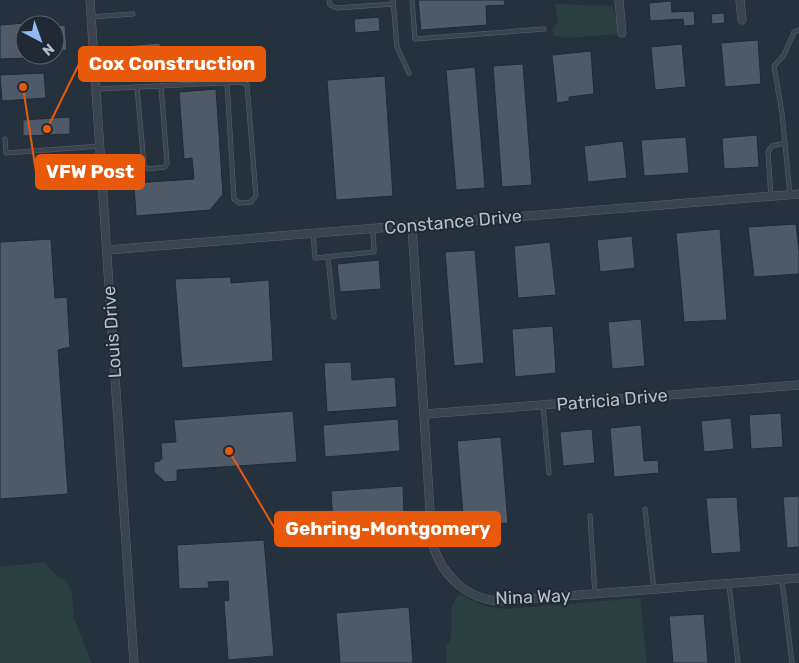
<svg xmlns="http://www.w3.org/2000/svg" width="799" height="663" viewBox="0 0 799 663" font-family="Rubik,sans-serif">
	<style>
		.green { fill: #293f40 }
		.building { fill: #4f5a69; stroke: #212a35 }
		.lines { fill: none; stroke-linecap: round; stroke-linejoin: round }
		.service-casing { stroke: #58616c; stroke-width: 5 }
		.minor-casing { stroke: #58616c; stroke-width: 9 }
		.service { stroke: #3a434e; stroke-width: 4 }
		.minor { stroke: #3a434e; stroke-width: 8 }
		.labels { text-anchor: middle; stroke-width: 4; stroke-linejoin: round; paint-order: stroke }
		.street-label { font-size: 18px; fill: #b6bec9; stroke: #1f2833 }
		.leader { fill: none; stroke: #e8590c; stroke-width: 2 }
		.callout-dot { fill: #e8590c; stroke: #1f2833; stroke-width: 2 }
		.callout { fill: #e8590c; stroke: #e8590c; stroke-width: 2 }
		.callout-label { font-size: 19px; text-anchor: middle; font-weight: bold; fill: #fff }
	</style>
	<rect width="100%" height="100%" fill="#26313e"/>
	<g class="green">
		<path d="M555,4l58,2 6,28 -53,4 -13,-2v-8l5,-5z"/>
		<path d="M44,562l14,15 8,4 6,11 2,26 18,45h-92v-96z"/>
		<path d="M460,594l24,12 21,3 135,-11 7,65h-200l-1,-16c13,-16 -4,-37 14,-53z"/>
	</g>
	<g class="building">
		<path d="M418,0h86l1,5 -19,1 1,19 -66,5z"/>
		<path d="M671,1l1,11 22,-1 1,14 -11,1 -1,-7 -33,2 -1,-18z"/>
		<path d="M724,13l1,10 -13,1 -1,-10z"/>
		<path d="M379,17l1,14 -25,2 -1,-14z"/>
		<path d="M25,23v35l-25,1v-34z"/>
		<path d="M65,25l2,25 -12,1v-25z"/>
		<path d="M758,40l3,44 -36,3 -4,-44z"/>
		<path d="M160,43l1,19 -35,3 -2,-19z"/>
		<path d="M682,44l4,43 -31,3 -4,-43z"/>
		<path d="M591,51l3,43 -25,3v4l-12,2 -5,-48z"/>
		<path d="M523,64l9,121 -30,2 -9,-121z"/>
		<path d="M475,67l10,121 -29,2 -10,-120z"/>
		<path d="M44,73l2,25 -44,3 -2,-26z"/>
		<path d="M385,76l8,120 -57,4 -9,-120z"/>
		<path d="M216,89l7,105 -13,16 -74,6 -2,-33 60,-4 -2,-21 -8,1 -5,-67z"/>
		<path d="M70,117v17l-47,2v-16z"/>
		<path d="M757,135l2,32 -35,2 -2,-31z"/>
		<path d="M686,137l3,36 -45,3 -3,-36z"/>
		<path d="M623,141l4,37 -39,4 -4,-36z"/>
		<path d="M796,224l3,27v23l-45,3 -6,-50z"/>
		<path d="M720,229l7,91 -43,2 -8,-89z"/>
		<path d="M632,236l3,32 -35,4 -3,-32z"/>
		<path d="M51,239l4,59 12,-1 3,50 -12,3 10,144 -68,5v-257z"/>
		<path d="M550,242l6,53 -38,3 -4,-52z"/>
		<path d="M475,250l9,113 -30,3 -9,-114z"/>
		<path d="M379,260l2,29 -41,3 -3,-28z"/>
		<path d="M231,277v6l38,-3 4,81 -91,7 -7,-89z"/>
		<path d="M641,319l4,47 -33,3 -4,-47z"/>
		<path d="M553,326l3,47 -41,4 -3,-48z"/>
		<path d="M351,362l1,18 43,-3 2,30 -70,5 -3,-49z"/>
		<path d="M293,411l4,51 -120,8v11l-12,1 -11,-10v-10l6,-1v-2h2l-1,-16 15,-1 -2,-22z"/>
		<path d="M781,413l2,34 -32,2 -2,-34z"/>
		<path d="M731,418l3,31 -30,3 -3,-31z"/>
		<path d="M398,419l2,32 -75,6 -2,-32z"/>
		<path d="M641,425l3,36 14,-1 1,13 -45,4 -4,-49z"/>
		<path d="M592,429l3,34 -32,3 -3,-34z"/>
		<path d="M501,437l7,86 -44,4 -7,-86z"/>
		<path d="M403,486l1,32 -71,6 -2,-33z"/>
		<path d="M799,496v51l-12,1 -4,-51z"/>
		<path d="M737,497l4,55 -30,2 -5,-56z"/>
		<path d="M264,540l10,116 -46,4 -4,-59 5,-1 -1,-19 -20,1 1,6 -30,1 -2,-44z"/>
		<path d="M409,607l4,56h-73l-4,-50z"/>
		<path d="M704,614l4,49h-35l-4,-47z"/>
	</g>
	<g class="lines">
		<defs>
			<g id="service">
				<path d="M329,0l1,5 7,3 56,-4"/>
				<path d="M393,0l4,47 12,26"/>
				<path d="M412,0l3,39 129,-10"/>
				<path d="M91,17l42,-3"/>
				<path d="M137,87l7,79 4,3 17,-2 2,-4 -6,-77"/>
				<path d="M97,89l145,-7 5,3 9,111 -5,6 -12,1 -5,-4 -7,-117"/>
				<path d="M5,139l1,14 95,-7"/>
				<path d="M790,195l-8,-82 -8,-47 10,-11 10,-23 5,-2"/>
				<path d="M771,197l-3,-45 4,-6 13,-3"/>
				<path d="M313,234l2,24 59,-6 -1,-23"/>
				<path d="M328,257l6,60"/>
				<path d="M543,405l6,68"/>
				<path d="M645,509l9,81"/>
				<path d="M590,516l5,78"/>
				<path d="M782,580l10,83"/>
				<path d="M729,584l9,79"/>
			</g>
			<g id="minor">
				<path d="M90,0l44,663"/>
				<path d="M619,0l3,33"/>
				<path d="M740,0l2,20"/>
				<path d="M412,226l20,316c9,33 35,58 69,59l298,-23"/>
				<path d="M107,250l692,-56"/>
				<path d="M425,414l374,-29"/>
			</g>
		</defs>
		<use href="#service" class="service-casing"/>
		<use href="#minor" class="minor-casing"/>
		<use href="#service" class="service"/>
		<use href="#minor" class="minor"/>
	</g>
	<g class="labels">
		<g class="street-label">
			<text transform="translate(453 222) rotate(-5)" y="6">Constance Drive</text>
			<text transform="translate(112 332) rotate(-94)" y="6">Louis Drive</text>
			<text transform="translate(612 400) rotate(-5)" y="6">Patricia Drive</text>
			<text transform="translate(533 597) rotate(-2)" y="6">Nina Way</text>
		</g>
	</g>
	<path class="leader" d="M47 129L79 64M23 87L36 172M229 451L275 529"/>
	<g class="callout-dot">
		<circle cx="47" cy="129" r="5"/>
		<circle cx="23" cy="87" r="5"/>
		<circle cx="229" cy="451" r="5"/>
	</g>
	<g class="callout">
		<rect x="79" y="47" width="186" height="34" rx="5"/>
		<rect x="36" y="155" width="108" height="34" rx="5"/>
		<rect x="275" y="512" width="225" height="34" rx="5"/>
	</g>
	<g class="callout-label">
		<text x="172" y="70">Cox Construction</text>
		<text x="90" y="178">VFW Post</text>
		<text x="388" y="535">Gehring-Montgomery</text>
	</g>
	<g transform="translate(40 40) rotate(139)"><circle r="24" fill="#1f2833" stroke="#5b646f"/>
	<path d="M0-4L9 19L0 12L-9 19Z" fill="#91b9f3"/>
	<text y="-8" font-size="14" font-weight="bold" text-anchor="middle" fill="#b6bec9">N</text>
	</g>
</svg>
